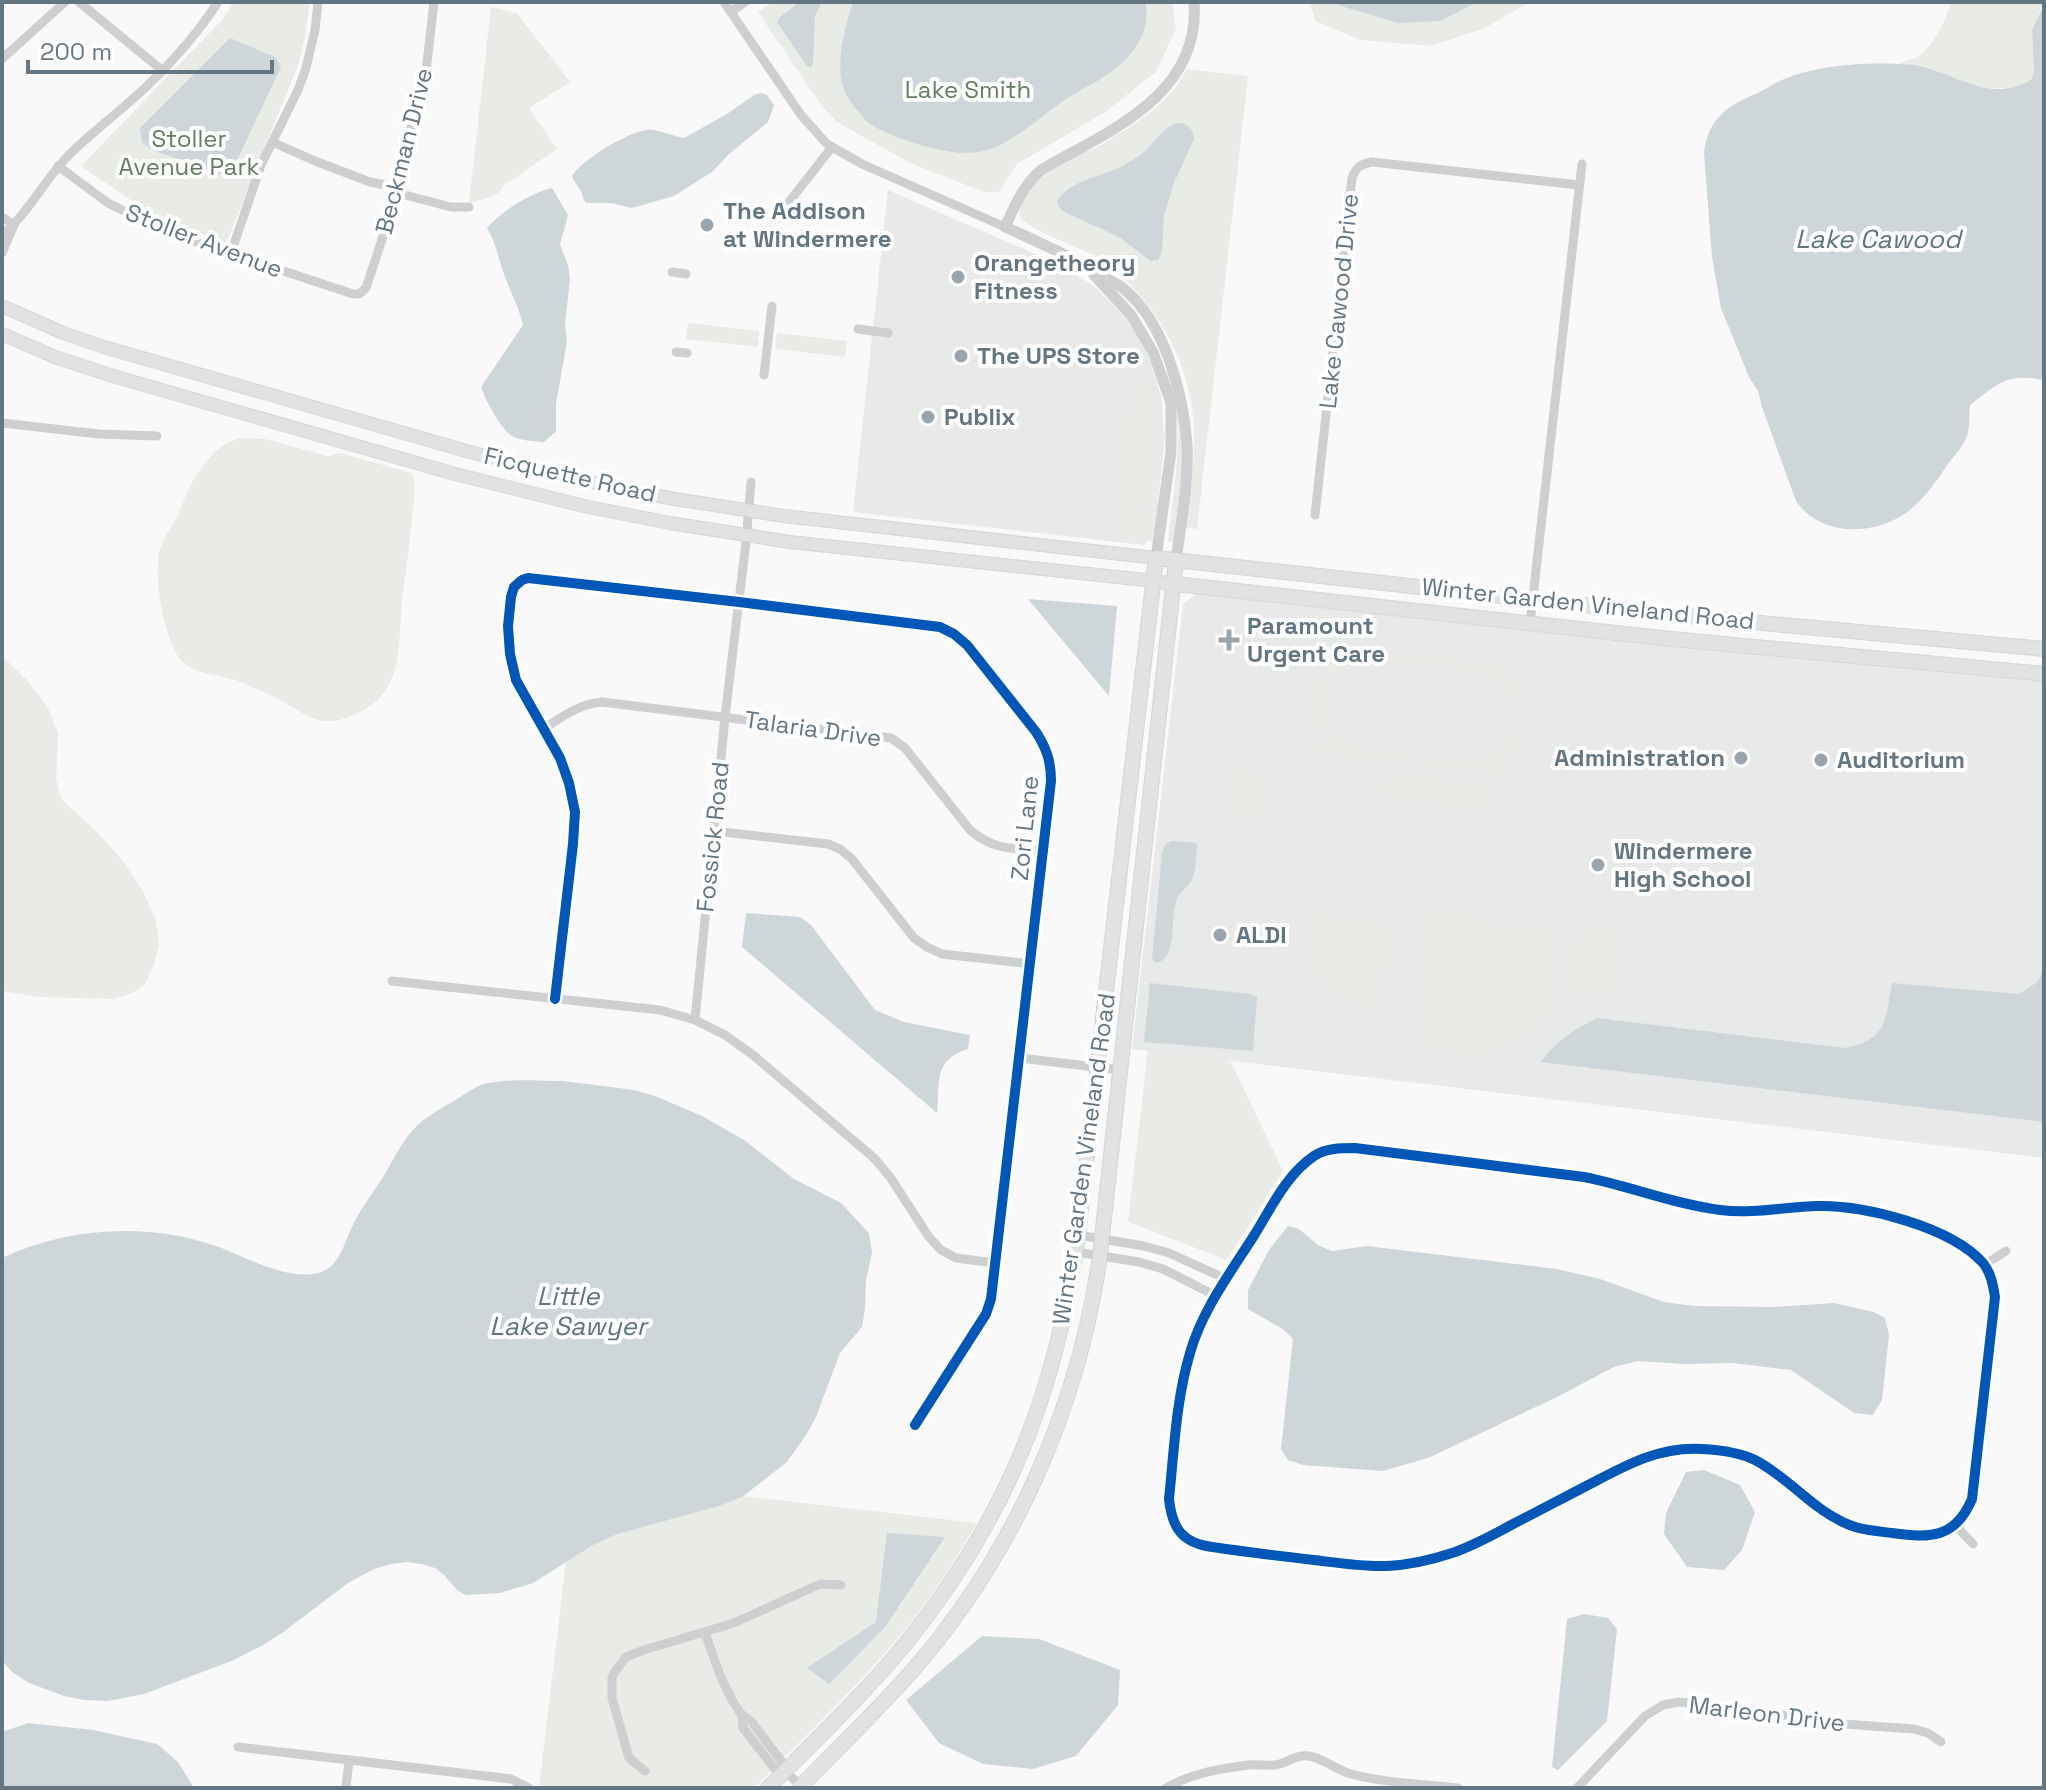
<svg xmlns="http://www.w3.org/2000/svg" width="2046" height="1790" viewBox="0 0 2046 1790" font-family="'Space Grotesk',sans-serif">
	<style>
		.built { fill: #e8e9e9 }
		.green { fill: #e8ebe6; fill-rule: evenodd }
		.water { fill: #ced6d9 }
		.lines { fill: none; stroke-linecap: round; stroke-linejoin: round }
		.secondary-casing { stroke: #d5d6d7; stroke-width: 14 }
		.primary-casing { stroke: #d5d6d7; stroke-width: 16 }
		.minor { stroke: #cecfd0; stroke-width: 9 }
		.tertiary { stroke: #cecfd0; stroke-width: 11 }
		.secondary { stroke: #e1e2e2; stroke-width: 12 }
		.primary { stroke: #e1e2e2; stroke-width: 14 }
		.cycleway-casing { stroke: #fff; stroke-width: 15 }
		.cycleway { stroke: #0057b8; stroke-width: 10 }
		.poi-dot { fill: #99a4ac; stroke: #fff; stroke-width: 3 }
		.labels { text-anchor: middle; stroke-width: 8; stroke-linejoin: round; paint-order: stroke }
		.park-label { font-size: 24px; fill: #687a64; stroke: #fff }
		.street-label { font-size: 24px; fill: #657683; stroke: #fff }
		.poi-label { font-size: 24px; font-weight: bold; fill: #657683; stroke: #fff; text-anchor: start }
		.water-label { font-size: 26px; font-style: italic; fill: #60757c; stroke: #fff }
	</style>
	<rect width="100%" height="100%" fill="#f9f9f9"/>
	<g class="built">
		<path d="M888,190l175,76 32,21 30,30 21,32 16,50 2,47 -9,80 -11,19 -291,-33z"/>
		<path d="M1195,594l465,52 384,36v476l-912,-109 51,-444z"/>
	</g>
	<g class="green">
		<path d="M234,2h76l-5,35 -7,28 -72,179 -79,-33 -66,-45 141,-146z"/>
		<path d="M773,2h399l4,27 -20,43 -51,40 -88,52 -18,28h-15l-74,-29 -73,-41 -16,-17 -63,-93z"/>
		<path d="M1310,2h220l-47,27 -53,17 -69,-6 -46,-19z"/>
		<path d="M1951,2h93l-12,27 2,44 -3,7 -15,8h-30l-16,-3 -37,-16 -39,-4c8,-3 19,-5 26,-10 15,-11 26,-36 31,-53z"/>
		<path d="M491,7l26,6 53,69 -41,26 28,41 -55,38 -2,5 -10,5 -21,6z"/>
		<path d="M1187,69l61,7 -51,453 -11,-1c3,-28 8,-57 8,-86 2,-51 -18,-102 -50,-142 -15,-18 -29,-34 -50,-45 -18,-9 -67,-25 -75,-40 4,-32 37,-48 62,-63 11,-1 20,-7 29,-13 34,-20 57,-35 77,-70z"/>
		<path d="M688,323l71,8v5l-4,2 4,1 -1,8 -72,-8z"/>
		<path d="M777,333l70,8 -2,16 -70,-8z"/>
		<path d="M1165,363l10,22 9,75 -10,82 -3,1 -3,-2c4,-39 12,-79 9,-118 -1,-21 -10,-41 -12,-60z"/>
		<path d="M1137,377l2,6 13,1 5,46 -19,47 -1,20 2,12 6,13 -2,20 -29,-3 11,-96 2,-64z"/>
		<path d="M1158,432h7l-9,91 -4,18 -5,-1c1,-7 3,-14 1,-20 -2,-12 -8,-17 -7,-32 0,-20 13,-37 17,-56z"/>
		<path d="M240,438l25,1 63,17 12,-3 72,20c6,18 0,35 -1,54 -2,22 -5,44 -8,66 -5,32 1,74 -20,101 -12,15 -40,29 -59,27 -16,-2 -30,-14 -44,-21 -13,-7 -26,-12 -39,-18 -20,-8 -47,-6 -61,-23 -16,-20 -26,-81 -21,-106 3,-14 12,-25 19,-38 4,-7 5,-15 9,-22 10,-22 28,-49 53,-55z"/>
		<path d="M1358,649h8l120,14c34,6 49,48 36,78 -5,10 -14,16 -22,23l3,1 -1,10 -194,-22 1,-10 19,1c-29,-36 -14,-81 30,-95zM1371,660l110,13c10,5 20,9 27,18 13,18 8,45 -8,59 -8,8 -18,10 -29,12l-111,-13c-9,-4 -19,-7 -26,-16 -15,-18 -11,-48 7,-63 9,-7 20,-8 30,-10z"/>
		<path d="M2,656l28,27 18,25 10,25 -2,46 6,21 35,32 25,28 20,30 13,27 4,27 -5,21 -9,19 -13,9 -19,6 -74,-2 -37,-6z"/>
		<path d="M1236,770l32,4 -5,42 -2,2 -31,-3 -5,-4 5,-39z"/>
		<path d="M1383,772l115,14 -3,25 -115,-13z"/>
		<path d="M1435,905l42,6 11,11 66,9c30,88 -59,156 -138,108l9,-67 -10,-12 5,-43z"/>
		<path d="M1303,912l89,12 -10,88c-50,-7 -85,-49 -79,-100z"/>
		<path d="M1576,923l44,5 -7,67 -44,-5z"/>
		<path d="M1148,1050l82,10 53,111 -56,89 -99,-38z"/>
		<path d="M576,1477l401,46c-14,23 -27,46 -43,68 -51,73 -118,134 -180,197h-215z"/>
	</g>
	<g class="water">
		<path d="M800,2h22l-7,14 -2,47 -2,5 -4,-2 -30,-44 3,-5z"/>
		<path d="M853,2h292c5,18 -2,37 -14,51 -16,21 -43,32 -65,46 -22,15 -57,47 -83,52 -23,5 -44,-1 -66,-7 -15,-5 -32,-11 -45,-19 -6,-3 -9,-8 -13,-13 -7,-7 -13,-16 -16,-26 -8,-21 3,-63 10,-84z"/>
		<path d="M1337,2h140l-37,19 -42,2 -60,-18z"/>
		<path d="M2044,5v375c-38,-7 -45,3 -74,25 -1,10 0,22 -3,31 -3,9 -11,18 -17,25 -12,18 -26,39 -44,52 -34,23 -85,24 -110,-12l-34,-94 -4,-16 -9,-14 -28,-69 -9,-51 -8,-104c4,-35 24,-48 54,-60 8,-4 14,-9 22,-12 33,-17 97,-20 133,-16 43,6 73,40 118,15l3,-8 -2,-43z"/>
		<path d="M230,38l45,19 6,10 -52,110 -74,-26 -13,-8 -2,-15z"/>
		<path d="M761,93l6,2 7,10 -6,17 -39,32 -17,18 -38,24 -42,12 -21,-5h-25c-3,-4 -3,-7 -5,-12 -3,-5 -7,-9 -9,-15 8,-15 63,-50 81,-46 11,2 21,6 31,8l43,-24 27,-19z"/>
		<path d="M1180,123l5,1 7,6 2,9 -20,44 -10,33 -2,36 -4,8 -7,1 -32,-24 -55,-25 -5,-5 -2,-6c13,-21 47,-25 67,-36 9,-5 19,-11 26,-19 10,-10 15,-21 30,-23z"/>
		<path d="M552,188l16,27 -8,30 8,20 2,14 -5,46 2,16 -11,63v27l-12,11c-11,-1 -23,-1 -32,-6 -12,-8 -26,-35 -31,-49l42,-62c-4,-17 -12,-32 -18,-48 -6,-16 -9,-35 -18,-49 16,-18 42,-34 65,-40z"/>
		<path d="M1028,599l89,7 -8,90z"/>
		<path d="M1171,841l26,2c-1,11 0,28 -6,38 -4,7 -12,11 -15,20 -6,17 2,58 -20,62l-4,-4 10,-105 2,-8z"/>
		<path d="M746,913l54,4 11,8 64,85 29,12 66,13 -2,14c-35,11 -28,32 -31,64l-195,-166z"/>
		<path d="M2044,970v152l-503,-60c13,-20 34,-33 56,-44l248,30c44,-9 40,-29 47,-65l127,11 17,-11z"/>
		<path d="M1150,983l100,11 7,3 -4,54 -109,-9z"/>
		<path d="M563,1081l71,9 21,6 47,20 42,24 50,39 47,24 28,30 3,20 -6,27 -1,29 -3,18 -22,26 -24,64 -10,18 -19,27 -45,35 -23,9 -102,28 -24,11 -60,38 -33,10 -34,2 -8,-4 -14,-16 -9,-7 -13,-4 -15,-2 -16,2 -17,5 -26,14 -66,50 -19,12 -29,15 -90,34 -36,7 -23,-1 -21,-4 -35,-13 -17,-11 -10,-12v-402c65,-31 146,-36 214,-12 28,10 75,37 105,26 19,-7 22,-26 30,-43 8,-18 21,-35 32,-52 9,-15 18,-33 29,-46 12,-14 30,-23 45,-32 8,-5 17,-12 27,-15 24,-6 53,-3 79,-3z"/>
		<path d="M1288,1226l11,3 19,16 14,6 35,-5 190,23 43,10 64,23 30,4 80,1 60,-4 40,9 11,6 4,17 -7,65 -9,15 -19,-2 -63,-43 -58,-7 -49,1 -46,-3 -24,6 -57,30 -129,61 -45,13 -80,-6 -15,-5 -7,-11 12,-110 -9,-9 -36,-21v-19l21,-40z"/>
		<path d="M1704,1470l36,15 15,27 -13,38 -18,20 -37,-3 -23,-33 2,-21 20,-41z"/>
		<path d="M887,1533l58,4 -60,90 -56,57 -22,-16 69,-46z"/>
		<path d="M1584,1614l24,4 9,11 -10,92 -49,49 -6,-3 15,-148z"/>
		<path d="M982,1636l57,3 81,31 -2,35 -42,51 -43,13 -50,-5 -44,-21 -33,-43z"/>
		<path d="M28,1723l65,7 64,14 21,18 16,26h-192v-56z"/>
	</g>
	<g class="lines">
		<defs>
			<g id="secondary">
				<path d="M2,306l61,27 41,14 366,105 146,36 59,11 109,17 372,42"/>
				<path d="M2,334l53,23 58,19 342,98 133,33 82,16 120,19 364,39"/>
			</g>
			<g id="primary">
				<path d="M1166,583l495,55 383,36"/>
				<path d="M768,1788c47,-47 96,-94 138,-145 101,-125 150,-249 172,-408l78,-677 508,56 380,35"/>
				<path d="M799,1788c38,-39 78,-77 114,-118 101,-116 166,-263 187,-415l76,-695"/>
			</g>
		</defs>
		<use href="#secondary" class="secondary-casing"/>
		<use href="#primary" class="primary-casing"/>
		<g class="minor">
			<path d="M79,2l84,69"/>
			<path d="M724,2l77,113 26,29 35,20 143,63"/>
			<path d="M731,12l14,-10"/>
			<path d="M2,59l63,-57"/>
			<path d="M272,142l43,19 55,21 20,4 15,9 46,12h18"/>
			<path d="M58,166l50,37 58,29 187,62h6l7,-6 28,-85 6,-41 19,-59 6,-23 9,-78"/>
			<path d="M2,217l12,8"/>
			<path d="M781,218l8,-16 43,-55"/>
			<path d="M2,235c28,-23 44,-59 71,-84 24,-23 50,-42 74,-65 26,-25 51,-53 71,-84"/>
			<path d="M2,253l12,-28"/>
			<path d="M231,253l30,-88 37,-75 8,-22 9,-38 3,-28"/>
			<path d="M672,272l14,2"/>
			<path d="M858,329l30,4"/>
			<path d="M676,352l11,1"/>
			<path d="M764,375l8,-69"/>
			<path d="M2,423l97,11 58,2"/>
			<path d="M1315,515l37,-337c4,-11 9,-14 20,-16l207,23"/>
			<path d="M1530,623l52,-459"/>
			<path d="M543,729c19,-12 36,-25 59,-27l289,36 14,10 65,82c24,21 44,18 73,21"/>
			<path d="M714,831l114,13 12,5 12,10 62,79 13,9 15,7 89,10"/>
			<path d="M392,981l268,29 35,10 30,15 28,20 121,103 16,19 39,60 12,13 15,8 39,5"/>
			<path d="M555,999l18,-155 2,-32 -6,-29 -9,-25 -44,-78 -6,-26 -2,-28 3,-29 3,-10 8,-7 6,-2 211,24 201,25 14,7 13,11 69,87c11,17 15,30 15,49l-60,518 -5,15 -71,111"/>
			<path d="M695,1020l30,-303 21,-175 5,-60"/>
			<path d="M1020,1058l101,12"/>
			<path d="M1355,1148l229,29c46,9 89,27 136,33 33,4 65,-3 98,-4 47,-1 133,21 165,57 8,10 10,22 12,34l-23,202c-17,40 -42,39 -80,34 -16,-2 -33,-3 -47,-10 -34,-15 -57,-46 -90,-63 -16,-8 -35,-10 -53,-11 -40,-3 -74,15 -108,33 -27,14 -54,28 -81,42 -20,11 -40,22 -61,29 -21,7 -43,12 -65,13 -24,1 -49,-3 -73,-6 -34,-4 -68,-8 -102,-13 -30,-4 -40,-19 -43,-48 5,-48 7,-99 21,-146 12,-43 41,-81 65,-119 16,-26 32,-60 59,-78 12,-8 27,-8 41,-8z"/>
			<path d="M1078,1235l66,11 25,7 57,26"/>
			<path d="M1076,1252l63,10 24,7 53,27"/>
			<path d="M1984,1265l22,-14"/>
			<path d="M1955,1525l18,19"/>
			<path d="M705,1633l15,42 13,27 9,13 9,6 31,41 3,9 18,17"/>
			<path d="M742,1715l1,13 32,41 10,2"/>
			<path d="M238,1747l273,32 18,9"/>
			<path d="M645,1771l-16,-13 -17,-60v-20l3,-7 11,-14 18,-7 90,-27 86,-39 21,1"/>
			<path d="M346,1788l3,-28"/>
			<path d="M1166,1788c24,-14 55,-20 83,-23 8,-1 17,1 25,0 12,-1 21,-11 35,-9 14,2 26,13 39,17 33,10 76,11 110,15"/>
			<path d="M1577,1788l68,-72 18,-11 16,-3 50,5 114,17 71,5 14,4 13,9"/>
		</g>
		<g class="tertiary">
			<path d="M1094,275l37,40 22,37 18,51v49l-15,106"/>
			<path d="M1176,560c5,-35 13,-82 11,-116 -4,-51 -22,-121 -63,-155 -6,-5 -14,-8 -21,-13 -31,-19 -64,-34 -98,-49 10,-22 18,-41 36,-57 67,-39 160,-74 153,-168"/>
		</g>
		<use href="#secondary" class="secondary"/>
		<use href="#primary" class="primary"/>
		<defs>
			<g id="cycleway">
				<path d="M555,999l18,-155 2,-32 -6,-29 -9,-25 -44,-78 -6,-26 -2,-28 3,-29 3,-10 8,-7 6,-2 211,24 201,25 14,7 13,11 69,87c11,17 15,30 15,49l-60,518 -5,15 -71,111"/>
				<path d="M1355,1148l229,29c46,9 89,27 136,33 33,4 65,-3 98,-4 47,-1 133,21 165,57 8,10 10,22 12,34l-23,202c-17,40 -42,39 -80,34 -16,-2 -33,-3 -47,-10 -34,-15 -57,-46 -90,-63 -16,-8 -35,-10 -53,-11 -40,-3 -74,15 -108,33 -27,14 -54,28 -81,42 -20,11 -40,22 -61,29 -21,7 -43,12 -65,13 -24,1 -49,-3 -73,-6 -34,-4 -68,-8 -102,-13 -30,-4 -40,-19 -43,-48 5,-48 7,-99 21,-146 12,-43 41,-81 65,-119 16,-26 32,-60 59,-78 12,-8 27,-8 41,-8z"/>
			</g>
		</defs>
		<use href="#cycleway" class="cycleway-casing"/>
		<use href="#cycleway" class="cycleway"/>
	</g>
	<g class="poi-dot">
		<circle cx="707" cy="225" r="8"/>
		<circle cx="958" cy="277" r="8"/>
		<circle cx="961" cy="356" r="8"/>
		<circle cx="928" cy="417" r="8"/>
		<path d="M1225 628h8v8h8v8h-8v8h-8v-8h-8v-8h8z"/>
		<circle cx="1741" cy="758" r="8"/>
		<circle cx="1821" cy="760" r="8"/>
		<circle cx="1598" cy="865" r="8"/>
		<circle cx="1220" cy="935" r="8"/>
	</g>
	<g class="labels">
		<g class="park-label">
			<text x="968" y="98">Lake Smith</text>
			<text x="189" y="147">Stoller<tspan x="189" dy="28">Avenue Park</tspan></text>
		</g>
		<g class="street-label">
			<text transform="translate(404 151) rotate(-76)" y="8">Beckman Drive</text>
			<text transform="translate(204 241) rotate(21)" y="8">Stoller Avenue</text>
			<text transform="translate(1339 301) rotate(-84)" y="8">Lake Cawood Drive</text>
			<text transform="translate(570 475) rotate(13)" y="8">Ficquette Road</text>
			<text transform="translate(1588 604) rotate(6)" y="8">Winter Garden Vineland Road</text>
			<text transform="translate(813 729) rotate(8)" y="8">Talaria Drive</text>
			<text transform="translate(1025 828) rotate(-84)" y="8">Zori Lane</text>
			<text transform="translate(713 837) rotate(-84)" y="8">Fossick Road</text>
			<text transform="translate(1084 1159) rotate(-82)" y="8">Winter Garden Vineland Road</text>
			<text transform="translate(1767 1714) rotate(7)" y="8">Marleon Drive</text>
		</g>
		<g class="poi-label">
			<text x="723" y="219">The Addison<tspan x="723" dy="28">at Windermere</tspan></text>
			<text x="974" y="271">Orangetheory<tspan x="974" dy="28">Fitness</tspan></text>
			<text x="977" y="364">The UPS Store</text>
			<text x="944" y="425">Publix</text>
			<text x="1247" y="634">Paramount<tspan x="1247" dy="28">Urgent Care</tspan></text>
			<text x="1725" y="766" text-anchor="end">Administration</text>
			<text x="1837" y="768">Auditorium</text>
			<text x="1614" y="859">Windermere<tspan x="1614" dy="28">High School</tspan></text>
			<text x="1236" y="943">ALDI</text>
		</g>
		<g class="water-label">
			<text x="1878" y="248">Lake Cawood</text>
			<text x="568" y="1305">Little<tspan x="568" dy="30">Lake Sawyer</tspan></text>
		</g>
	</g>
	<rect width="2046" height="1790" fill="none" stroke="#657683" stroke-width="8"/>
	<path d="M28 60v12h244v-12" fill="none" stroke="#657683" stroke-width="4"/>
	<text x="40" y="60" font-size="24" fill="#657683" stroke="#ffffff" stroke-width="6" paint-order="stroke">200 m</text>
</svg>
